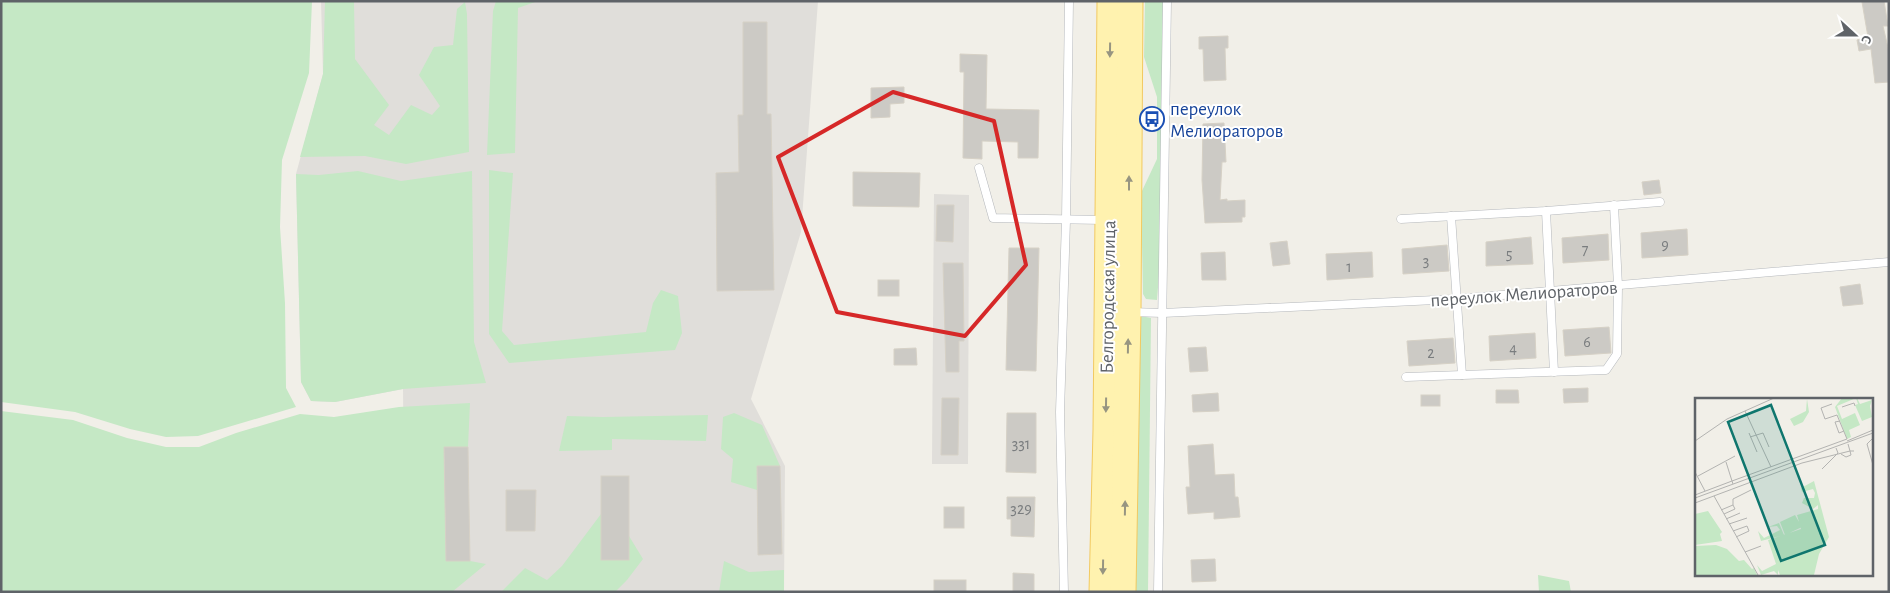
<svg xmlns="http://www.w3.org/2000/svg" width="1890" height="593" viewBox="0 0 1890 593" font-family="'Alegreya Sans',sans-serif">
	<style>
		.industrial { fill: #e0deda }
		.green { fill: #c5e8c5 }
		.building { fill: #cccac5; stroke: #d6d1c6 }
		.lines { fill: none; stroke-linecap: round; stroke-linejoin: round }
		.lane-casing { stroke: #b5b8bc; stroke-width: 9 }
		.primary-casing { stroke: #f2c960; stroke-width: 27 }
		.lane { stroke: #fff; stroke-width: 8 }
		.primary { stroke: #fff2af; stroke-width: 25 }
		.oneway { fill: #979581 }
		.marked { fill: none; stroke: #d62828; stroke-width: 4; stroke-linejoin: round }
		.labels { text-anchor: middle; stroke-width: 4; stroke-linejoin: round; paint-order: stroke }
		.number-label { font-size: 16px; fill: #7a7d7f }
		.transit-label { font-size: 19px; fill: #164399; stroke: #fff; text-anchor: start }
		.street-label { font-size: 19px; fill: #5f6368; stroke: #fff }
		.inset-road { fill: none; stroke: #b3b3b1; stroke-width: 1 }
		.view { fill: #0f766e; fill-opacity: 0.15; stroke: #0f766e; stroke-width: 2.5 }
		.inset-edge { fill: none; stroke: #5f6368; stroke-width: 2.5 }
	</style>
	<rect width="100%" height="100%" fill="#f1efe8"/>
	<g class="industrial">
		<path d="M321,1h497l-17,231 -50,167 34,67 -1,126h-379l-2,-203 -68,13 -24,-1 -10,-19 -5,-208 27,-100z"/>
		<path d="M934,194l35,1 -1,269h-36z"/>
	</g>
	<g class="green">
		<path d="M1,1h311l-3,72 -27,87 -2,67 5,76 1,85 10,19 -98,29 -32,1 -36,-8 -55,-17 -74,-10z"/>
		<path d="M325,1h29l1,58 34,46 -15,20 15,10 22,-30 21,10 8,-9 -21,-31 15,-28 19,-2 4,-36 8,-7 2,12 2,138 -63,12 -41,-8 -65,1 23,-83z"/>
		<path d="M496,1h42l-20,7 -3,145 -28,2 6,-144z"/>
		<path d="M1145,1h21l-2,210 -7,89 -11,-1 -3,-5 -2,-101 16,-34v-62l-13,-40z"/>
		<path d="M489,170l24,3 -11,158 12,14 132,-13 7,-29 8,-13 17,6 4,37 -7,17 -166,13 -20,-29z"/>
		<path d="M358,171l43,10 71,-10 2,171 12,41 -83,6 -68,13 -24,-1 -10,-19 -5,-208 23,1z"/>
		<path d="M1141,316l10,2 -3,274h-17l2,-267z"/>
		<path d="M470,403l-2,44h-24l2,114h24l16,3 -34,28h-451v-181l72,9 54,18 39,9h33l37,-14 64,-19 34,3 65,-10z"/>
		<path d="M734,413l28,12 18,41h-23v24l-26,-8 2,-23 -12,-10 2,-32z"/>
		<path d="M708,415l-2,26 -94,-2v11l-53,1 8,-35 36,1z"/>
		<path d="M601,514l1,46h27v-24l14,23 -16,21 -12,12h-114l24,-24 22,12 15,-14z"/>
		<path d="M724,561l25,11 35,-2v22h-65z"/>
		<path d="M1538,575l31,6 2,11h-32z"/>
	</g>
	<g class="building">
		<path d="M1870,1h14l4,25h-5l6,26v30l-14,1 -4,-34 -12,2 -2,-11 11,-3 -6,-35z"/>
		<path d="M743,22h24v92h4l3,176 -57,1 -1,-118 23,-1 -1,-57h5z"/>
		<path d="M1228,36v12h-3l1,32 -22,1 -1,-32h-4v-12z"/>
		<path d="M960,54l27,1 -1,54 53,1 -1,48h-20v-16l-36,-1v18l-19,-1 1,-86h-4z"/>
		<path d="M904,87v16l-14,1v13l-19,1v-30z"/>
		<path d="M1224,123l2,39h-4l-2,38 7,-1v2l18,-1v17h-3v5l-37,1 -3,-43 1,-56z"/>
		<path d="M853,172l67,1 -1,34 -66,-1z"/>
		<path d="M1659,180l2,13 -17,2 -2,-13z"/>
		<path d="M937,205h17l-1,37 -17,-1z"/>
		<path d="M1687,229l1,26 -46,3 -1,-25z"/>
		<path d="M1608,234l1,26 -46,3 -1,-25z"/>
		<path d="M1531,237l2,27 -47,2v-24z"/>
		<path d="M1287,241l3,23 -17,2 -3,-23z"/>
		<path d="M1447,245l2,26 -46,3 -1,-25z"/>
		<path d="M1009,248h30l-3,123 -30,-1z"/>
		<path d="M1225,252l1,28h-24l-1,-27z"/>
		<path d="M1372,252l1,25 -46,3 -1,-26z"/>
		<path d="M943,263h20l1,78h-5v31h-13z"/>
		<rect x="878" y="280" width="21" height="16"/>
		<path d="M1860,284l3,20 -20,2 -3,-19z"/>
		<path d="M1609,327l2,26 -46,3 -2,-26z"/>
		<path d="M1535,333l1,25 -46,3 -1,-25z"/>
		<path d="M1453,338l2,25 -46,3 -2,-25z"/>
		<path d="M1206,347l2,24 -18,1 -2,-24z"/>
		<path d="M916,348l1,17h-23v-16z"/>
		<path d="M1588,388v14l-24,1 -1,-14z"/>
		<path d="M1496,390h22l1,13h-23z"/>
		<path d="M1218,393l1,18 -26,1 -1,-17z"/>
		<rect x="1421" y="395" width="19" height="11"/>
		<path d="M942,398h17l-1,57h-17z"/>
		<path d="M1007,413h29v60l-30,-1z"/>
		<path d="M1213,444l2,31 19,-1 1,23h3l2,20 -26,2v-7l-26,2 -2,-27h4l-2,-41z"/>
		<path d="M444,447h24l2,114h-24z"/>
		<path d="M757,466h23l2,88 -24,1z"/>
		<rect x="601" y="476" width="28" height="84"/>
		<path d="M506,490h30l-1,41h-29z"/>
		<path d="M1007,497h28l-1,40 -23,-1v-17h-4z"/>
		<rect x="944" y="507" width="20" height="21"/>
		<path d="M1215,559l1,22 -24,1 -1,-22z"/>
		<path d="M1013,573l21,1v18h-21z"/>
		<rect x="934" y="580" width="32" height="12"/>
	</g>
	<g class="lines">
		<defs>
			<g id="lane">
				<path d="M979,168l14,50 111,2"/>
				<path d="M1546,211l8,161"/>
				<path d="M1451,216l11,159"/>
				<path d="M1401,219l145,-8 114,-9"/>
				<path d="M1130,312l33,1 293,-14 433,-37"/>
				<path d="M1406,377l200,-7 11,-16 1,-68 -4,-81"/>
				<path d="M1064,592l-4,-180 6,-192 3,-219"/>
				<path d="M1158,592l9,-591"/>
			</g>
			<g id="primary">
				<path d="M1102,592l4,-162 4,-429"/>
				<path d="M1123,592l5,-280 2,-311"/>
			</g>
		</defs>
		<use href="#lane" class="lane-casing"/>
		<use href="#primary" class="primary-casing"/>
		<use href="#lane" class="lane"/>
		<use href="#primary" class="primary"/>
	</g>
	<defs><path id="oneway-solid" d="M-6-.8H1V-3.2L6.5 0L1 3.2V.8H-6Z" transform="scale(1.25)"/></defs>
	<g class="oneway">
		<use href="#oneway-solid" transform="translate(1110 50) rotate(91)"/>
		<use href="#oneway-solid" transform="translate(1129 183) rotate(-90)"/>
		<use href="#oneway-solid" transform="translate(1128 346) rotate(-89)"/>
		<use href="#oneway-solid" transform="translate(1106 405) rotate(91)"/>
		<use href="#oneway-solid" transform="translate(1125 508) rotate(-89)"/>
		<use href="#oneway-solid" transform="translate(1103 567) rotate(91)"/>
	</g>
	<path class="marked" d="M893,92l101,29 32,144 -61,71 -128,-24 -59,-155z"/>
	<defs>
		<symbol id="bus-ring" viewBox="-11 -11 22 22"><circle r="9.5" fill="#fff" stroke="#1a4fb4" stroke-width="1.5"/><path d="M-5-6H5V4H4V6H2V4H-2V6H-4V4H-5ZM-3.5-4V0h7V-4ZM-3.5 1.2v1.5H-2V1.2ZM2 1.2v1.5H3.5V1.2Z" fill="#1a4fb4"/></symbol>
	</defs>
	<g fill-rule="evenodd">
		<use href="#bus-ring" x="1138" y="105" width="28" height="28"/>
	</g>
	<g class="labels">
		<g class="number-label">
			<text x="1665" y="250">9</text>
			<text x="1585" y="255">7</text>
			<text x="1509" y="259">5</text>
			<text x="1426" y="266">3</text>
			<text x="1349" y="272">1</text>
			<text x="1587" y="347">6</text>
			<text x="1513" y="353">4</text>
			<text x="1431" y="358">2</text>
			<text x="1021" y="449">331</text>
			<text x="1021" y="514">329</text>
		</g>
		<g class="transit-label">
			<text x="1170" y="115">переулок<tspan x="1170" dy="22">Мелиораторов</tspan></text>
		</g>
		<g class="street-label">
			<text transform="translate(1524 293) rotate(-4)" y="7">переулок Мелиораторов</text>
			<text transform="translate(1107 297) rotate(-89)" y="7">Белгородская улица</text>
		</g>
	</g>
	<g transform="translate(1695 398)">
		<rect width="178" height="178" fill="#f1efe8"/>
		<path d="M147,0h15l3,6 12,-4 -2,6 2,11 -10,4 -7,-16 3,-1 -2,-6 -19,8 5,13 13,-6 5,12 -11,5 2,7 -4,2 -12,-32zM112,1l2,13 -6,10 -9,4 -4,-7 16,-8zM119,83l15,56 -10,17 -5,21h-34l-2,-5v5l-4,-4 -13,4 -4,-10 5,6 14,-7 -8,-24 33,-11 -4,-14 21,-6v-4l-5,4 -11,-6 2,-5h10l1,-5 -2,-4 -11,3 -1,-4zM13,113l14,21 -2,2 2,7 -27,4v-31zM100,117l7,12 -17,8 -5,-13zM84,125l5,12 -23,6 -3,-10 6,7 16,-8 -3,-4 -9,1zM21,147l11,4 12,12 5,-1 8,9 2,-1 3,7h-62v-29z" fill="#c5e8c5"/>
		<path class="inset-road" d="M147,9l12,-4 1,3M50,13l26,56M145,23l-5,1 4,11 5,-2M54,35l8,19M55,39l13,-4 6,14M178,40l-6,6 6,21M0,43l32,-22 47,-21M152,43l26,-11M146,56l5,3 5,-2 -1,-4h4M127,71l16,-16 -2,-5M0,74l10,19M3,78l37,-20M38,86l-1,-3 115,-42 -10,-24 -12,4 -4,-11 11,-4M0,97l37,-14 -6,-19M19,98l44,79M0,100l178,-65M0,105l107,-40 48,-12 -2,-7M26,112l12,-5v-6l18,-9M29,116l11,-5 -2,-4M31,121l14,-6M34,126l18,-6M38,133l14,-5 2,5 -13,6M50,154l16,-6"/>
		<path class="view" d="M76,7l54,140 -44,16 -53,-139z"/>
		<rect width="178" height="178" class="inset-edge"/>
	</g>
	<rect width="1890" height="593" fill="none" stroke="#5f6368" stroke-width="5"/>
	<g transform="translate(1855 35) rotate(111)" stroke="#ffffff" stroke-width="4" paint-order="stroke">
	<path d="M0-4L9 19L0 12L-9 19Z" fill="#5f6368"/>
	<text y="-8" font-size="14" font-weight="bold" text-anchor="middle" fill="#5f6368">С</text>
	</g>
</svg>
